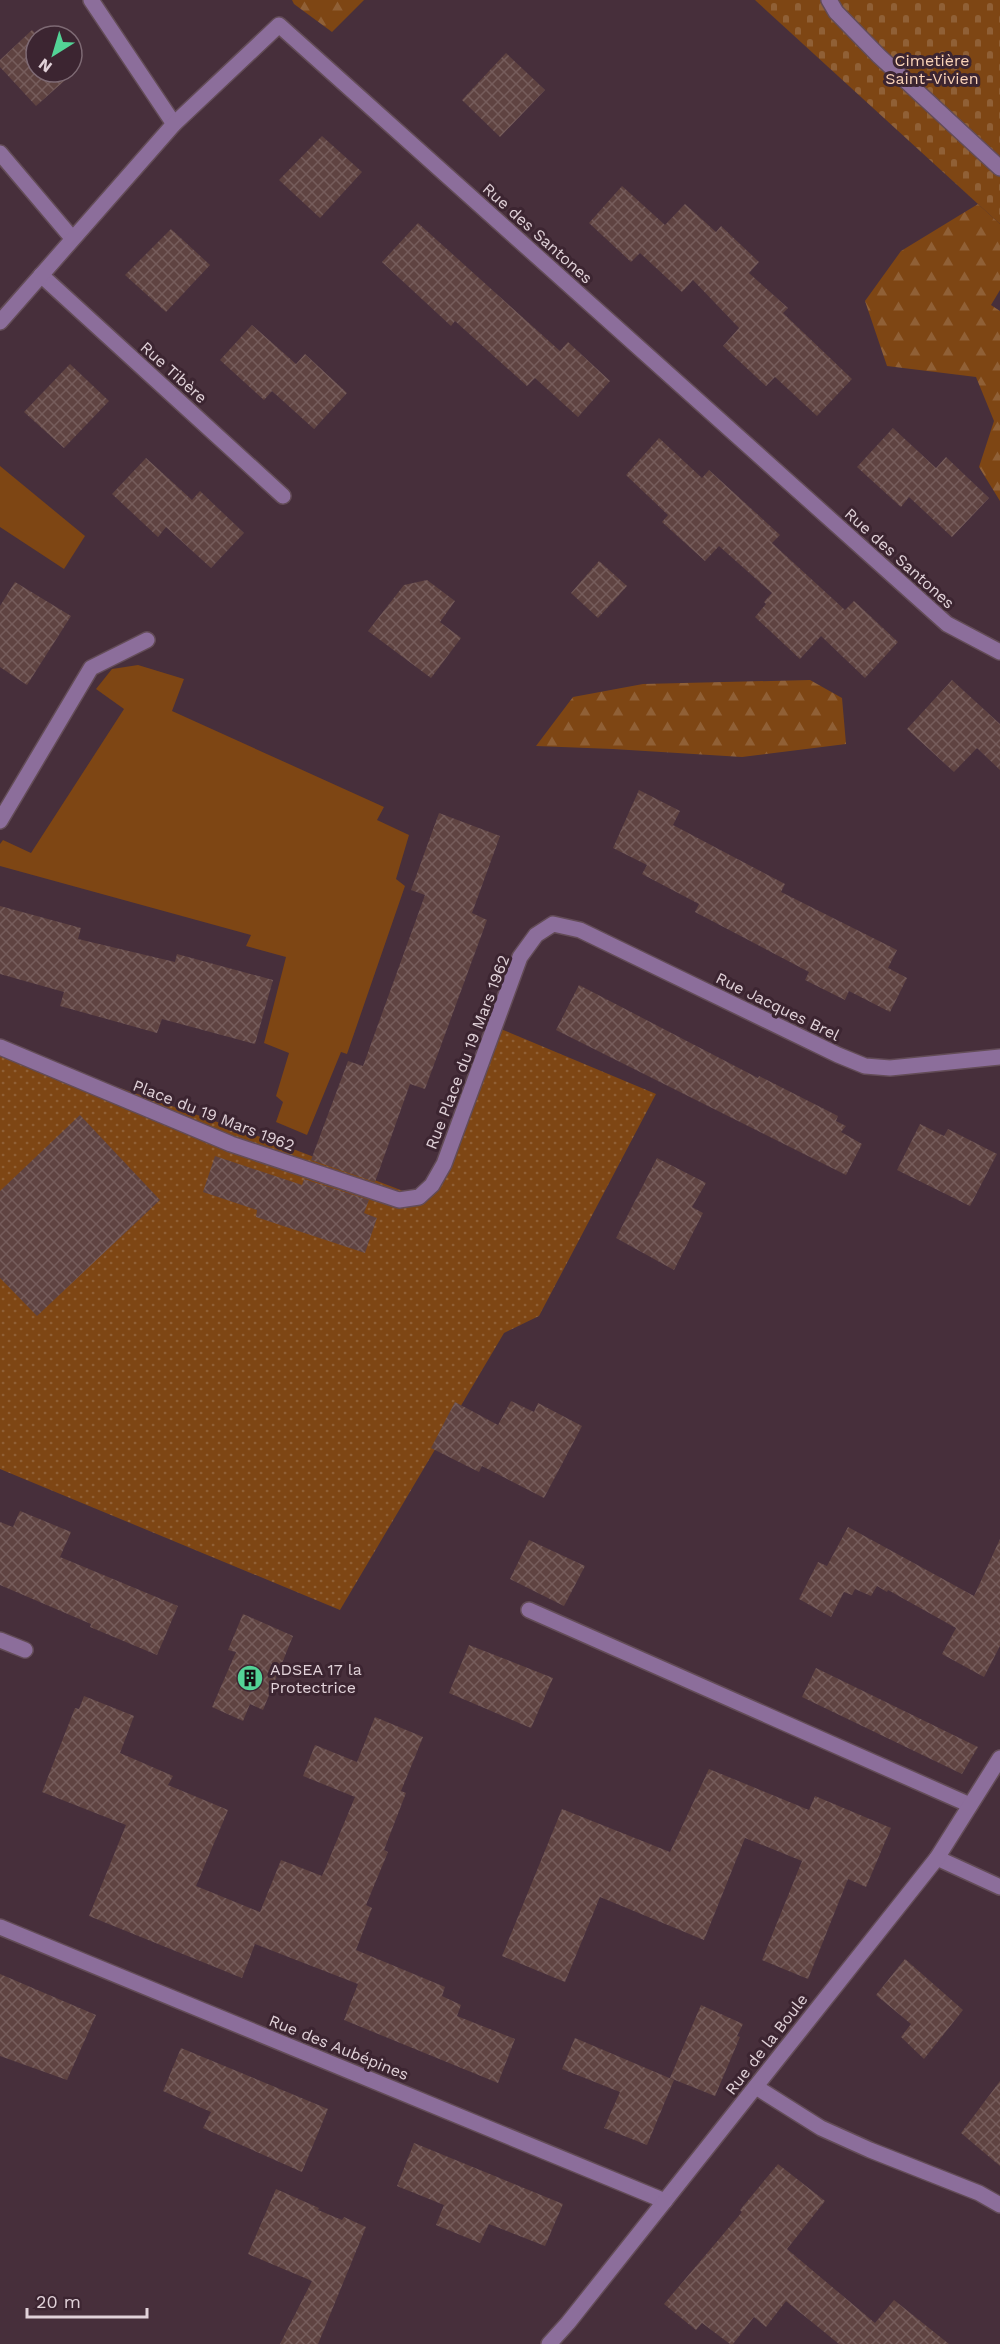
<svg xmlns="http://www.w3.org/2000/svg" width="1000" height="2344" viewBox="0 0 1000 2344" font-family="'Work Sans',sans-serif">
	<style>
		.grass { fill: #7e4614 }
		.forest { fill: url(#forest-firs) }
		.cemetery { fill: url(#cemetery-stones) }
		.garden { fill: url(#garden-dots) }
		.building { fill: url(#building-cross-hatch) }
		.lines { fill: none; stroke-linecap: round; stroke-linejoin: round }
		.minor-casing { stroke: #634c57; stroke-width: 18 }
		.minor { stroke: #8c6e9b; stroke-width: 15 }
		.labels { text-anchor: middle; stroke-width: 6; stroke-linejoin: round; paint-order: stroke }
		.park-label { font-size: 16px; fill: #fad3b8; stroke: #3c2531 }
		.street-label { font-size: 16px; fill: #e1d2d9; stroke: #3c2531 }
		.poi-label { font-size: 16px; fill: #e1d2d9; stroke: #3c2531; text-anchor: start }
	</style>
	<defs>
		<pattern id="forest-firs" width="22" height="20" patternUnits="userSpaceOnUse" patternTransform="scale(1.5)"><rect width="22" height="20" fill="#7e4614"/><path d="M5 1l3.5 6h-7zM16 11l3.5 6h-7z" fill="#906036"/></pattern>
		<pattern id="cemetery-stones" width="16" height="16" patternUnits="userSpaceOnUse" patternTransform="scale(1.5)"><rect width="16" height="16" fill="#7e4614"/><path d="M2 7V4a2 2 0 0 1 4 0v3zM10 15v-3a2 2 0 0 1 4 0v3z" fill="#906036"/></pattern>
		<pattern id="garden-dots" width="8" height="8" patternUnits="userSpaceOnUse" patternTransform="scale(1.5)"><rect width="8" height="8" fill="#7e4614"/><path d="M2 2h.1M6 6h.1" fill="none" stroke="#906036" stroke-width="1.8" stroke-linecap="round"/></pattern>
		<pattern id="building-cross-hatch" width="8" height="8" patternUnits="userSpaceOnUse" patternTransform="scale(1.5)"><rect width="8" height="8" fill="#5f4341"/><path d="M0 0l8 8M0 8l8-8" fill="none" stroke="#765d5c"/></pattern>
	</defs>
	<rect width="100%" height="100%" fill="#472f3b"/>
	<g class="grass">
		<path d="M0,466l85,70 -21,33 -64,-42z"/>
		<path d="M138,665l46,14 -12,32 212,96 -7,13 32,15 -13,44 9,7 -58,168 -6,-2 -34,83 -31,-13 7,-20 -7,-6 13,-43 -25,-10 22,-86 -40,-11 5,-11 -251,-69v-22l3,-4 28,13 93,-144 -28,-20 16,-20z"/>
	</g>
	<g class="forest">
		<path d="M292,0h72l-32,32 -38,-28z"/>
		<path d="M978,204l22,20v66l-9,15 9,6v190l-21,-34 15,-46 -18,-44 -89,-11 -22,-65 36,-50z"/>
		<path d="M810,680l32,18 4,46 -104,13 -129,-8 -77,-3 37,-49 70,-13z"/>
	</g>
	<path class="cemetery" d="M755,0h245v224l-22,-20z"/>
	<path class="garden" d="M496,1027l160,67 -117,222 -35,17 -164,277 -340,-141v-423l272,95 147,56 13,-12z"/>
	<g class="building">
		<path d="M32,30l6,6h-2v36h34l2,2 -36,32 -36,-39v-7z"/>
		<path d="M506,53l39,37 -45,47 -38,-37z"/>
		<path d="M322,136l40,36 -42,46 -41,-38z"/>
		<path d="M622,186l43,39 20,-21 31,28 5,-6 38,36 -10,11 39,35 -5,5 69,66 -35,37 -42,-39 -9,9 -43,-40 16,-18 -46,-48 -11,12 -42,-39 -9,9 -42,-39z"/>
		<path d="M418,223l142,128 8,-9 42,39 -32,36 -43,-39 -8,8 -72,-65 -4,5 -69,-64z"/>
		<path d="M171,229l39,36 -44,47 -41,-37z"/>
		<path d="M252,325l44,39 9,-10 42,39 -33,36 -42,-38 -8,9 -44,-40z"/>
		<path d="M70,364l39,37 -45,47 -40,-36z"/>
		<path d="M893,428l43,40 10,-11 43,41 -37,39 -43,-40 -8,10 -44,-40z"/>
		<path d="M659,438l43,40 7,-8 71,65 -8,8 73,67 9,-9 44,41 -33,36 -44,-42 -21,23 -45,-42 11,-13 -2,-2 8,-9 -53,-47 -14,15 -43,-39 6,-7 -42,-40z"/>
		<path d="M146,458l46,42 8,-9 44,42 -33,35 -45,-41 -8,10 -46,-43z"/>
		<path d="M599,561l28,25 -29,32 -27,-25z"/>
		<path d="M427,580l28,21 -15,21 21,16 -30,40 -63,-47 36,-46z"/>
		<path d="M15,582l56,34 -44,69 -27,-18v-61z"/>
		<path d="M952,680l48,44v46l-23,-22 -23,24 -47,-43z"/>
		<path d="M639,790l41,21 -7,14 112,59 -4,8 116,58 -9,18 19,10 -17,34 -41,-21 -4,9 -40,-20 4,-8 -114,-60 4,-8 -57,-30 5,-9 -34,-17z"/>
		<path d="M439,813l61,23 -28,77 15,7 -62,169 -15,-5 -35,98 -64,-22 37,-99 15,5 62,-171 -14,-5z"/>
		<path d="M0,906l81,22 -3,11 97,23 2,-8 96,26 -18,64 -93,-25 -5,14 -97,-27 4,-14 -64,-18z"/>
		<path d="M579,985l179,93 1,-2 79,40 -2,5 10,5 -5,6 21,12 -16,31 -290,-145z"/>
		<path d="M80,1115l80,85 -123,116 -37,-38v-87z"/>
		<path d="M920,1124l24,12 4,-7 49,25 -27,52 -73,-36z"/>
		<path d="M215,1156l87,29 2,-6 65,21 -5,13 13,5 -12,35 -109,-36 1,-7 -54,-18z"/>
		<path d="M657,1158l49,25 -14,24 11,6 -29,57 -58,-32z"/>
		<path d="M511,1401l23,11 4,-9 44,23 -38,72 -62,-32 -3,6 -48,-24 24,-46 43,23z"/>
		<path d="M20,1511l51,21 -11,25 118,49 -21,49 -67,-28 1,-3 -91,-39v-63l13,5z"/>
		<path d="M848,1527l126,69 26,-57v107l-16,31 -42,-23 14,-26 -68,-38 -1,2 -10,-6 -6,10 -16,-7 -3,6 -8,-3 -13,25 -32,-18 19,-37 9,4z"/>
		<path d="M529,1540l56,26 -21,40 -54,-27z"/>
		<path d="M243,1614l50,22 -30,74 -13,-6 -7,17 -31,-14 24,-55 -8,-2z"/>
		<path d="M469,1645l84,33 -22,50 -82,-35z"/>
		<path d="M816,1668l162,79 -16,27 -160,-77z"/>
		<path d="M84,1696l50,20 -14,37 53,23 -5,9 60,25 -32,76 64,26 21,-52 41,16 33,-79 -52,-21 12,-31 42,17 18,-45 48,20 -22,54 5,2 -22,57 4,2 -22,53 6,3 -16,42 89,37 -3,9 19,9 -4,11 58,23 -17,44 -154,-63 14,-36 -103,-40 -13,34 -153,-62 37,-91 -84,-33 33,-84 4,1z"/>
		<path d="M709,1769l100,41 6,-14 76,32 -25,59 -18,-8 -40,100 -46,-19 40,-99 -57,-23 -41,102 -104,-43 -35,85 -63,-26 60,-147 108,43z"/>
		<path d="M905,1959l58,51 -39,49 -23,-22 10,-13 -35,-29z"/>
		<path d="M0,1974l96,41 -29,65 -67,-24z"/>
		<path d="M701,2005l42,19 -6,12 3,1 -25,59 -45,-18z"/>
		<path d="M575,2038l99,42 -27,65 -43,-17 16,-36 -58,-23z"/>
		<path d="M181,2048l147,61 -26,63 -99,-44 8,-16 -48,-21z"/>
		<path d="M1000,2081v85l-39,-33z"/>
		<path d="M414,2143l149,61 -18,42 -56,-22 -9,19 -44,-18 8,-20 -47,-19z"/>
		<path d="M778,2164l47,37 -38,48 88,74 19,-23 55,44h-110l-53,-43 -20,26 -12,-10 -21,27h-3l-28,-21 -6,7 -32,-26 78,-92 -2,-2z"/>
		<path d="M276,2189l43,19 -1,2 24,10 2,-3 22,10 -48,117h-38l32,-63 -64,-27z"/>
	</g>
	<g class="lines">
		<defs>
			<g id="minor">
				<path d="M91,0l83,124"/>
				<path d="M829,0l7,12 43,44 121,112"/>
				<path d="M0,153l72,85"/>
				<path d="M41,275l242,221"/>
				<path d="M0,322l174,-198 105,-99 668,599 53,28"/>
				<path d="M0,821l91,-153 56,-28"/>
				<path d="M0,1047l231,97 168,56 20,-3 13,-12 12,-21 76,-207 16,-22 17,-11 27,6 258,125 27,11 25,2 110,-11"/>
				<path d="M529,1610l441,195"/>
				<path d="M0,1640l25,10"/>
				<path d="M937,1858l63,29"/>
				<path d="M0,1927l665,274"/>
				<path d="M756,2087l65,41 49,22 109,43 21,12"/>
				<path d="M549,2344l19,-21 369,-465 63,-100"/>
			</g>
		</defs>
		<use href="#minor" class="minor-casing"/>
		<use href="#minor" class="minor"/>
	</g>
	<defs>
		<symbol id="building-disc" viewBox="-11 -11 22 22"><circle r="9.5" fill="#53d396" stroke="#3c2531"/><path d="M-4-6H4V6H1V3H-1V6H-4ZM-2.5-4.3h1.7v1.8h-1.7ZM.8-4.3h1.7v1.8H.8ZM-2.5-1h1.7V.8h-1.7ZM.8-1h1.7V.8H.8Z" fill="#111"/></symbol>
	</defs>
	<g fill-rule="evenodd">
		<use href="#building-disc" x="235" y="1663" width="30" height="30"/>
	</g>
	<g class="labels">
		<g class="park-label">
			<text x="932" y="66">Cimetière<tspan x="932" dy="18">Saint-Vivien</tspan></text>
		</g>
		<g class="street-label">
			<text transform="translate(538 233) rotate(42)" y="6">Rue des Santones</text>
			<text transform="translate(174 372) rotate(42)" y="6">Rue Tibère</text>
			<text transform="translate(900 558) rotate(42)" y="6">Rue des Santones</text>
			<text transform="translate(778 1006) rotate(26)" y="6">Rue Jacques Brel</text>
			<text transform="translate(467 1052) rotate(-69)" y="6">Rue Place du 19 Mars 1962</text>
			<text transform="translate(214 1115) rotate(21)" y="6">Place du 19 Mars 1962</text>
			<text transform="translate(766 2044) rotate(-52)" y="6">Rue de la Boule</text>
			<text transform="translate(339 2047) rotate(22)" y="6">Rue des Aubépines</text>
		</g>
		<g class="poi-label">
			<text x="270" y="1675">ADSEA 17 la<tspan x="270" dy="18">Protectrice</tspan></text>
		</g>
	</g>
	<g transform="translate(54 54) rotate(217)"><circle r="28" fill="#3c2531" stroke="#7e6a74" stroke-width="1.5"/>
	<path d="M0-4.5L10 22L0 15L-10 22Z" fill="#53d396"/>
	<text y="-9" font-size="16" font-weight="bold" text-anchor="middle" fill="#e1d2d9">N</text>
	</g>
	<path d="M27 2308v9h120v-9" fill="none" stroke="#e1d2d9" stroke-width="3"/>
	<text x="36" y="2308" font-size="18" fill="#e1d2d9" stroke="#3c2531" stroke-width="4.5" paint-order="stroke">20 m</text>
</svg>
